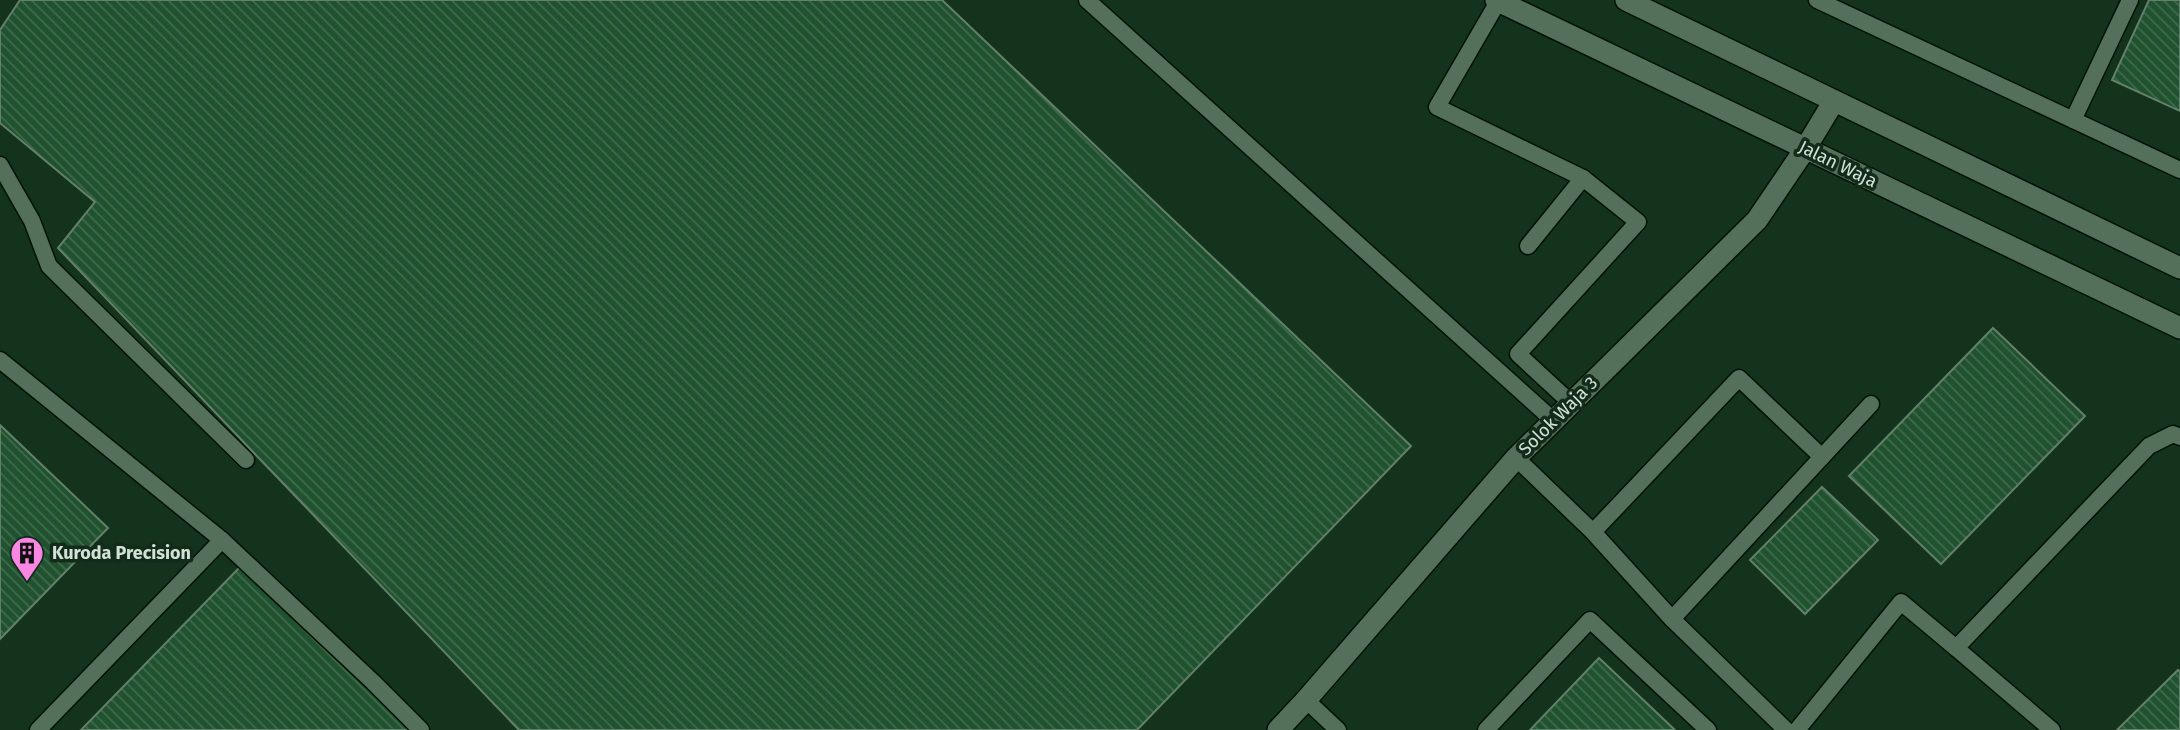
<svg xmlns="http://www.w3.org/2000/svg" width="2180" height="730" viewBox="0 0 2180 730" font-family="'Fira Sans',sans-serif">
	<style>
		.built { fill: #13331d }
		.building { fill: url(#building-back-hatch); stroke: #647f6a; stroke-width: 2 }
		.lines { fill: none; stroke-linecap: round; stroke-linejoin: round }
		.lane-casing { stroke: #001305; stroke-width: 19 }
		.street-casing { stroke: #001305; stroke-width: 24 }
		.lane { stroke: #546f5a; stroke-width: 16 }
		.street { stroke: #546f5a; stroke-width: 21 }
		.labels { text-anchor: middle; stroke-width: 7; stroke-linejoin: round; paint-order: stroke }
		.street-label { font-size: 18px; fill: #d3e2d6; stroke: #122b1a }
		.poi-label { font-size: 18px; font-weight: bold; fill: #d3e2d6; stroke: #122b1a; text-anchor: start }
	</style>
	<defs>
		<pattern id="building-back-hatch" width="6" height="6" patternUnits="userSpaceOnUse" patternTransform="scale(1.75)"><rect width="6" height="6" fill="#205230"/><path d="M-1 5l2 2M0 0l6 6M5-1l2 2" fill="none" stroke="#406b4d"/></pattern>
	</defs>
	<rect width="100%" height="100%" fill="#122b1a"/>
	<rect class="built" x="0" y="0" width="2180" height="730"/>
	<g class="building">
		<path d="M20,0h922l469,446 -274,284h-618l-461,-482 37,-46 -95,-79v-93z"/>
		<path d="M2149,0h31v111l-68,-31z"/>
		<path d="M1993,328l92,88 -144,148 -92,-88z"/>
		<path d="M0,425l108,103 -108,111z"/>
		<path d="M1822,487l56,53 -73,74 -55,-54z"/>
		<path d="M241,566l171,164h-331z"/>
		<path d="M1599,658l76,72h-145z"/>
		<path d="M2178,670l2,2v58h-63z"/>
	</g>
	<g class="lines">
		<defs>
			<g id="lane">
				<path d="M1087,0l467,421"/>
				<path d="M1499,0l-62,107 146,71 -55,68"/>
				<path d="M1817,0l363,170"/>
				<path d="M2073,120l57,-120"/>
				<path d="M0,165l32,56 17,45 197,194"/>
				<path d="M0,360l222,180 151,142 48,48"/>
				<path d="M1571,403l-53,-49 120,-132 -55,-44"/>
				<path d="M1516,458l77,74 79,87 114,111"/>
				<path d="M1593,532l146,-154 83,79"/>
				<path d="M1672,619l199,-215"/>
				<path d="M1306,700l32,30"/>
				<path d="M38,730l184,-190"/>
				<path d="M1486,730l104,-110 118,110"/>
				<path d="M1797,730l104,-128 55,46"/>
				<path d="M2052,730l-96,-82 193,-202 24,-12 7,3"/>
			</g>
			<g id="street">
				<path d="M1496,0l684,328"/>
				<path d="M1626,0l554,268"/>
				<path d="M1278,730l28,-30 210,-242 241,-238 48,-71 29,-48"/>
			</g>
		</defs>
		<use href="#lane" class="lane-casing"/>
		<use href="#street" class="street-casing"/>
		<use href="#lane" class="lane"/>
		<use href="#street" class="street"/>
	</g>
	<defs>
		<symbol id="building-pin" viewBox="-11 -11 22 30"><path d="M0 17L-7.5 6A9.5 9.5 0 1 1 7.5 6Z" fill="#fc86e3" stroke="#122b1a"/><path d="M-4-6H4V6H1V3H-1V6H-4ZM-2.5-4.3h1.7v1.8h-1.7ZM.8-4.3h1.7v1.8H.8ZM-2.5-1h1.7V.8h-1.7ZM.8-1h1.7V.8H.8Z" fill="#111"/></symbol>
	</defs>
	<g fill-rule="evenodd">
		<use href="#building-pin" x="8" y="534" width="38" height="52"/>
	</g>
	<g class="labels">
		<g class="street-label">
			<text transform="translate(1838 164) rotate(26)" y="6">Jalan Waja</text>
			<text transform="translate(1558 416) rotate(-45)" y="6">Solok Waja 3</text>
		</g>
		<g class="poi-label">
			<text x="52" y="559">Kuroda Precision</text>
		</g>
	</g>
</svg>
